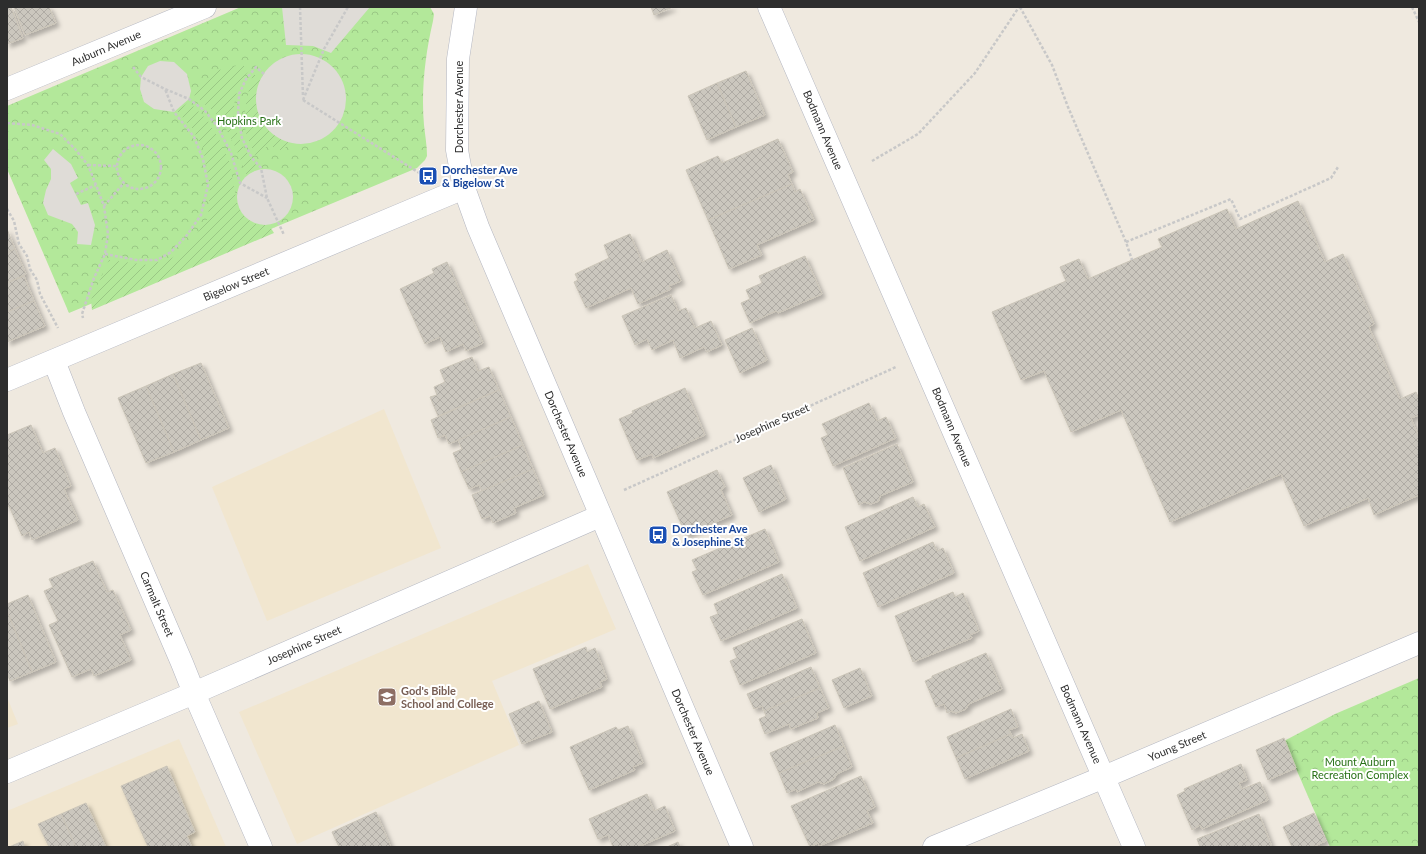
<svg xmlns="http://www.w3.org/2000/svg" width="1426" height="854" viewBox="0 0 1426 854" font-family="Lato,sans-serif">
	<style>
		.education { fill: #f1e6cf }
		.park { fill: url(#park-crowns) }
		.garden { fill: url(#garden-furrows) }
		.plaza { fill: #dfdcd7 }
		.building { fill: url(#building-cross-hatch); stroke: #cbc5b8; filter: url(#shadow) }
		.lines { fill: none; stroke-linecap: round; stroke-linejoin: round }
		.minor-casing { stroke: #b3b6c1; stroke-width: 23 }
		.tertiary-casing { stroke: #b3b6c1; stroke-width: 23 }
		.path { stroke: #c8c8c8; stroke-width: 2.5; stroke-dasharray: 3 2; stroke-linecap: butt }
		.minor { stroke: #fff; stroke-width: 22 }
		.tertiary { stroke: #fff; stroke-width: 22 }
		.labels { text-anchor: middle; stroke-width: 4; stroke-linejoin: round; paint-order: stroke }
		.street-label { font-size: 11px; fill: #2d2d2d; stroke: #fff }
		.park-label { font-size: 11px; fill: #287117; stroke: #fff }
		.transit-label { font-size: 11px; font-weight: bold; fill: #164399; stroke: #fff; text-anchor: start }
		.education-label { font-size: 11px; font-weight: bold; fill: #785e54; stroke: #fff; text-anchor: start }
	</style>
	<defs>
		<pattern id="park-crowns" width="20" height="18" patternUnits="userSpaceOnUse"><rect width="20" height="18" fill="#b3e89a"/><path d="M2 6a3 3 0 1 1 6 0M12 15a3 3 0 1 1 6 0" fill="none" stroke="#9ac785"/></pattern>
		<pattern id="garden-furrows" width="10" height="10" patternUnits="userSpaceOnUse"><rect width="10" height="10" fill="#b3e89a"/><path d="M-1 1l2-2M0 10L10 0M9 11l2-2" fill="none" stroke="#9ac785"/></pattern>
		<pattern id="building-cross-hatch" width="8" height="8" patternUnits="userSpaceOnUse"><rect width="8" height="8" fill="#cbc7be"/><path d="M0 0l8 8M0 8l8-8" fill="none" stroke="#afaba4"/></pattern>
		<filter id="shadow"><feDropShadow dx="3.5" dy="3.5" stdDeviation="2" flood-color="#0004"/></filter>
	</defs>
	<rect width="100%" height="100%" fill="#efe9df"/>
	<g class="education">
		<path d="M384,409l57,139 -174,73 -55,-134z"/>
		<path d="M588,564l28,65 -124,52 27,64 -222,99 -58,-132z"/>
		<path d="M7,697l11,27 -11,4z"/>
		<path d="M179,739l47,108h-219v-36z"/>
	</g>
	<g class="park">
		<path d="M241,7h189l4,7 -1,7c-8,34 -12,70 -9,104 1,10 3,20 3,31l-2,4 -8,8 -348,145 -62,-144v-63z"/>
		<path d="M1419,678v169h-89l-46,-106 51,-27z"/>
	</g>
	<g class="garden">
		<path d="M236,66h8l5,4c-18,23 -20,50 -6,76 4,8 11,16 16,23l-10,4 -2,3c-7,-19 -20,-52 -35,-66 -6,-5 -13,-10 -19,-16l22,-23z"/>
		<path d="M253,74l8,3c-11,30 -2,54 29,66l-8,8 -13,-6 -13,11c-4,-9 -10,-19 -11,-29 -2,-17 4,-37 8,-53z"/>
		<path d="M189,102l19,19 12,20 9,20 8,42 7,13 11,8 14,1 5,8 -182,77 -1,-10 18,-40 39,5 24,-7 15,-10 21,-30 2,-31 -7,-39 -11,-20 -15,-17z"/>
	</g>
	<g class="plaza">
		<path d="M282,7h88l-39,46 -18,-7 -27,-1z"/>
		<circle cx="301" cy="99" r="45"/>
		<path d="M160,61l14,1 13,12 4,17 -2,8 -15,13 -20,-3 -10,-7 -4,-13 1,-12 7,-11z"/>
		<path d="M53,149l18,15 7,14 -8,5 11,22 7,-2 7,22 -4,20 -14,-1 1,-12 -6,-8 -24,-9 -5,-12 3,-13 5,-11v-10l-7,-9z"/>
		<circle cx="265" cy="197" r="28"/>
	</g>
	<g class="building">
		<path d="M7,7h4l12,31 -16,6z"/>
		<path d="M14,7h35l7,16 -31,12z"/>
		<path d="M651,7h22l-19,8z"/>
		<path d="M746,71l19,44 -29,12 -19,-44z"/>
		<path d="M717,83l19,44 -29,13 -19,-44z"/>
		<path d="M778,139l15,33 -5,3 4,9 -84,36 -22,-50 32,-14 4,7z"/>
		<path d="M792,184l3,8 5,-3 14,31 -57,25 5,10 -33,14 -21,-49z"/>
		<path d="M1298,201l27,61 18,-8 31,70 -5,3 31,72 16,-7 3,7v16l-8,3 8,20v57l-45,20 -6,-17 -64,28 -23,-52 -111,48 -49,-112 -50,22 -27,-61 -23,9 -29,-68 74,-31 -6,-14 19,-8 9,20 74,-32 -4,-8 69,-30 9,20z"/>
		<path d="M7,229l8,20 -8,4z"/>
		<path d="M630,234l12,28 25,-12 14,31 -12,5 2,3 -33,15 -7,-16 -45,20 -12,-26 4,-2 -3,-6 34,-16 -5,-13z"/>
		<path d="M15,249l11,25 -19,9v-30z"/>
		<path d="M805,256l17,38 -44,19 -2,-2 -26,12 -9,-20 9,-4 -4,-9 16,-7 -3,-7z"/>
		<path d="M447,262l36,81 -17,8 -3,-7 -17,8 -6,-15 -15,7 -25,-55 34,-16 -2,-4z"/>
		<path d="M24,276l10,25 -27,11v-29z"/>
		<path d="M671,295l7,16 8,-3 9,20 16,-7 11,24 -15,7 -3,-5 -24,11 -7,-18 -21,10 -5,-11 -12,6 -13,-29z"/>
		<path d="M34,301l11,25 -38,16v-30z"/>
		<path d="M752,328l15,32 -27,13 -15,-33z"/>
		<path d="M472,357l6,14 11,-4 10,23 -61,26 -8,-19 7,-2 -3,-8 11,-5 -5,-12z"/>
		<path d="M201,363l28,65 -28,12 -28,-66z"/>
		<path d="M173,374l28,66 -27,12 -28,-66z"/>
		<path d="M146,386l28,66 -28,11 -28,-65z"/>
		<path d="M685,388l20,47 -52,23 -1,-4 -15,6 -18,-41 14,-6 -1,-2z"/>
		<path d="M499,390l12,27 -62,27 -4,-9 -7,3 -7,-18z"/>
		<path d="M869,403l8,18 9,-4 10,21 -63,28 -12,-28 7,-3 -6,-11z"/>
		<path d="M511,417l12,28 -62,27 -8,-19 9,-4 -4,-9z"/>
		<path d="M31,425l12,28 12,-5 16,38 -7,3 14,31 -46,20 -3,-8 -7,4 -13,-30 -2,1v-72z"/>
		<path d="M897,444l16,38 -33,14 -1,5 -8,3 -7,-2 -5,3 -16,-37z"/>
		<path d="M523,445l10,24 -51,22 -3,-6 -10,4 -8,-17z"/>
		<path d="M771,465l15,34 -27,13 -16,-34z"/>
		<path d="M533,469l11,26 -30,13 2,5 -23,10 -3,-7 -8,3 -10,-24z"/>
		<path d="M717,470l8,17 -4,3 11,25 -46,20 -19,-43z"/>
		<path d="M913,497l5,10 6,-3 11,23 -75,34 -15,-34z"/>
		<path d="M765,529l14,33 -76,33 -11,-23 5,-2 -5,-10z"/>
		<path d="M933,542l4,9 6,-3 11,25 -76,34 -15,-34z"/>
		<path d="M93,561l14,31 6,-2 18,40 -11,5 11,25 -37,16 -3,-7 -19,8 -23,-52 9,-4 -14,-30 9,-4 -4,-8z"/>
		<path d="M782,574l15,34 -76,33 -11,-24 8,-3 -4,-10z"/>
		<path d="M953,592l2,5 8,-4 16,38 -9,4 2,3 -59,24 -18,-46z"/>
		<path d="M28,595l28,67 -24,10 -25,-61v-7z"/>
		<path d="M7,611l25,61 -22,9 -3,-8z"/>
		<path d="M802,619l14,34 -76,32 -10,-24 7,-3 -4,-10z"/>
		<path d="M586,647l1,5 8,-4 12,31 -7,3 2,5 -52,22 -17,-40z"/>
		<path d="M986,653l16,36 -33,15 -3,5 -10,4 -5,-2 -4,2 -3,-9 -8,3 -11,-26 7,-3v-2z"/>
		<path d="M811,667l9,21 -56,23 -2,-5 -8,3 -7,-15z"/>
		<path d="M860,668l12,28 -28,12 -12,-28z"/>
		<path d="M820,688l9,20 -12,5 1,5 -27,11 -2,-5 -24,10 -6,-15 7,-3 -2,-5z"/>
		<path d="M539,701l13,31 -30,12 -13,-30z"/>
		<path d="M1011,709l7,18 -9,3 2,4 -55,24 -9,-21z"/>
		<path d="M835,725l9,21 -65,27 -9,-20z"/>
		<path d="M628,726l15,37 -10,4 2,3 -46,20 -19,-43 46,-20 2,3z"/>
		<path d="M1011,734l2,4 9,-4 7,17 -64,28 -9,-21z"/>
		<path d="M1284,738l12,30 -28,12 -12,-30z"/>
		<path d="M844,746l8,21 -15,7 -3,5 -10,5 -6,-2 -21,10 -1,-3 -9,4 -8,-20z"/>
		<path d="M1241,764l6,16 -8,3 3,6 18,-7 8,18 -66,29 -2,-4 -8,5 -15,-35 8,-4 -1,-2z"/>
		<path d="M167,766l28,66 -8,4 5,11h-44l-27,-61z"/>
		<path d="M861,776l14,31 -8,4 6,12 -54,23 -1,-3 -8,4 -19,-41z"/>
		<path d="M647,794l7,17 11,-5 10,25 -37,16h-25l-5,-12 -10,4 -9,-20z"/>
		<path d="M86,803l20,44h-30l-15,-33z"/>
		<path d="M376,812l15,35h-52l-7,-15z"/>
		<path d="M1314,813l12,28 -14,6h-20l-9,-20z"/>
		<path d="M61,814l15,33h-27l-11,-23z"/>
		<path d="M1259,814l13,33h-72l-3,-8z"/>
		<path d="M23,841l2,6h-16z"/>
		<path d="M678,842l2,5h-13z"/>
	</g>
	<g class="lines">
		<defs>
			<g id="minor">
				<path d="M769,7l365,840"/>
				<path d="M7,89l198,-82"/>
				<path d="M54,361l20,51 108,251 12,30 67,154"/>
				<path d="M7,380l457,-192"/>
				<path d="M7,772l187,-79 406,-177"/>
				<path d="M934,847l170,-70 315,-134"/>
			</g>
			<path id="tertiary" d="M466,7l-8,52 -1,91 7,38 14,39 264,620"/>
		</defs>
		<use href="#minor" class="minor-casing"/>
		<use href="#tertiary" class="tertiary-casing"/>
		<g class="path">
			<path d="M300,7l3,90"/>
			<path d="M1020,7l32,58 16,42 58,135 6,18"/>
			<path d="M1412,7l7,15"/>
			<path d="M133,67l8,10 24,12 24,10 16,12 12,15 14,27 9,30 27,15"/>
			<path d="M264,74l-8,-7 -10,12 -7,15 -1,21 4,23 10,20 9,10 6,30 17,37"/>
			<path d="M303,100l118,74"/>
			<path d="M303,100l21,-51 24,-42"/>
			<path d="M7,123l25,2 28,9 15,15 13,16 8,20 8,21 4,28 -3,20 -11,24 -12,36 1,4"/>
			<circle cx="139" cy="167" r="22"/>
			<path d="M872,161l46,-27 57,-61 44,-66"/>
			<path d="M88,165l28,1"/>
			<path d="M76,194l20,-9"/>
			<path d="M104,206l19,-22"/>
			<path d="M7,209l7,12 5,23 8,12 3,13 7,11 3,14 18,34"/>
			<path d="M1126,242l105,-43 9,20 91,-41 7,-11"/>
			<path d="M105,254l31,6h21l14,-8 16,-17 14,-20 7,-30 -5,-26 -9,-22 -20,-25 -9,-23"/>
			<path d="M624,490l272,-123"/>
		</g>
		<use href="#minor" class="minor"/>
		<use href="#tertiary" class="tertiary"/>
	</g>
	<defs>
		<symbol id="bus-square" viewBox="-11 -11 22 22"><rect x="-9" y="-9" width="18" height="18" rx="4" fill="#1a4fb4" stroke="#fff"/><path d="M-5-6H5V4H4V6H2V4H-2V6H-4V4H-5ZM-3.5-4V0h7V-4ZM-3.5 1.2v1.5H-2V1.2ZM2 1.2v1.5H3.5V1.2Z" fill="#fff"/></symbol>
		<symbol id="university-square" viewBox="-11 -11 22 22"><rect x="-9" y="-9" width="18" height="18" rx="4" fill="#8d6e63" stroke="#fff"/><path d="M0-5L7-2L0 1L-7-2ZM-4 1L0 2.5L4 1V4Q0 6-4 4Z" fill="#fff"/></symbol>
	</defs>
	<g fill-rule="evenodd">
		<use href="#bus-square" x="417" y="165" width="22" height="22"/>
		<use href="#bus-square" x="647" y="524" width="22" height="22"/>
		<use href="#university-square" x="376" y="686" width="22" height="22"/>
	</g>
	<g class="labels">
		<g class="street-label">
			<text transform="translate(106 48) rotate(-23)" y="4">Auburn Avenue</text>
			<text transform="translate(459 107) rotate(-90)" y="4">Dorchester Avenue</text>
			<text transform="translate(823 130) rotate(67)" y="4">Bodmann Avenue</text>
			<text transform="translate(236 284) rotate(-23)" y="4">Bigelow Street</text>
			<text transform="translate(772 423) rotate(-24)" y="4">Josephine Street</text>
			<text transform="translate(952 427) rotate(67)" y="4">Bodmann Avenue</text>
			<text transform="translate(566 434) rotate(67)" y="4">Dorchester Avenue</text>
			<text transform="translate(157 604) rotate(67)" y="4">Carmalt Street</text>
			<text transform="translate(304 645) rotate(-24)" y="4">Josephine Street</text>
			<text transform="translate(1081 724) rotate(66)" y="4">Bodmann Avenue</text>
			<text transform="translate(693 732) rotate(67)" y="4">Dorchester Avenue</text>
			<text transform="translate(1177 746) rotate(-23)" y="4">Young Street</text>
		</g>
		<g class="park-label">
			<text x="249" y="125">Hopkins Park</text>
			<text x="1360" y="766">Mount Auburn<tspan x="1360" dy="13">Recreation Complex</tspan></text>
		</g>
		<g class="transit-label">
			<text x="442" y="174">Dorchester Ave<tspan x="442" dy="13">&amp; Bigelow St</tspan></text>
			<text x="672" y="533">Dorchester Ave<tspan x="672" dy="13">&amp; Josephine St</tspan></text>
		</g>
		<g class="education-label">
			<text x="401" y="695">God's Bible<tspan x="401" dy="13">School and College</tspan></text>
		</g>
	</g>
	<rect width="1426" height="854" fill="none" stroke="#2d2d2d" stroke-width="16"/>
</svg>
